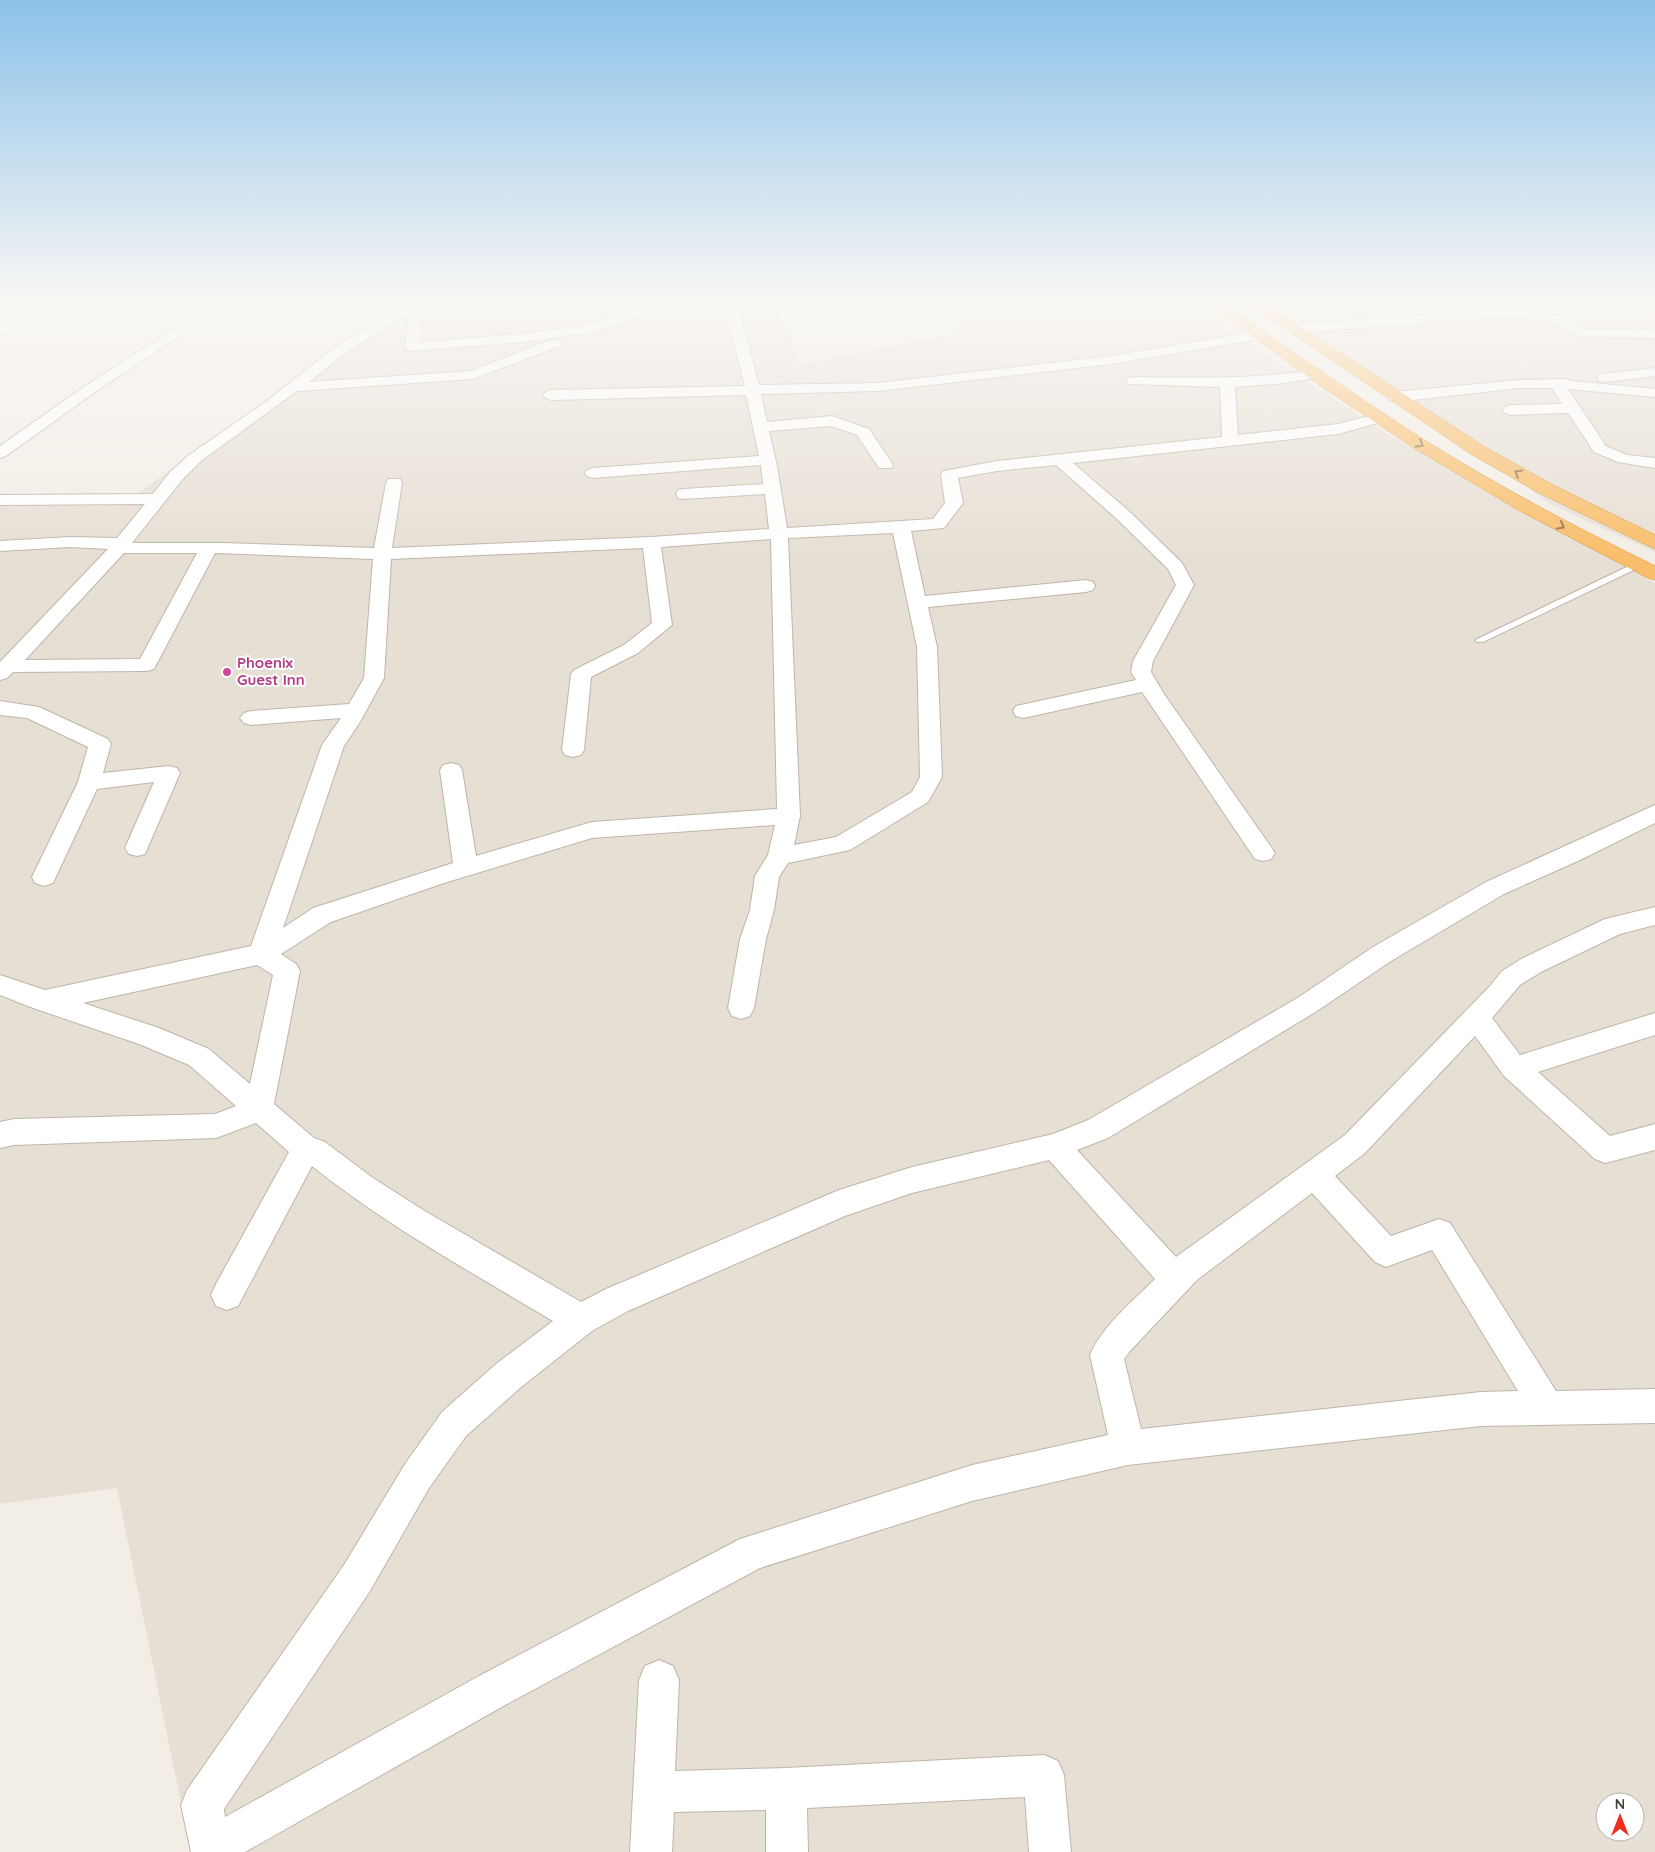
<svg xmlns="http://www.w3.org/2000/svg" width="1655" height="1852" viewBox="0 0 1655 1852" font-family="Quicksand,sans-serif">
	<style>
		.residential { fill: #e6dfd4; fill-rule: evenodd }
		.lines { fill: none; stroke-linecap: round; stroke-linejoin: round }
		.lane-casing { stroke: #beb5a9; stroke-width: 2 }
		.street-casing { stroke: #beb5a9; stroke-width: 2 }
		.highway-casing { stroke: #d8913b; stroke-width: 1 }
		.lane { fill: #fff; fill-rule: evenodd }
		.street { fill: #fff; fill-rule: evenodd }
		.highway { fill: #f9be6b; fill-rule: evenodd }
		.oneway { stroke: #8d714b }
		.hotel-dot { fill: #d1479c; stroke: #fff; stroke-width: 2 }
		.labels { text-anchor: middle; stroke-width: 4; stroke-linejoin: round; paint-order: stroke }
		.hotel-label { font-size: 15px; font-weight: bold; fill: #b23c85; stroke: #fff; text-anchor: start }
	</style>
	<rect width="100%" height="100%" fill="#f2eee6"/>
	<g class="residential">
		<path d="M434,298h339l27,66 166,-32 -25,-34h239l208,136 267,149v1269h-1464l-74,-364 -117,16v-1007l138,-4 136,-96zM1605,1802h30v30h-30z"/>
		<path d="M1268,298h387v254l-105,-48z"/>
	</g>
	<g class="lines">
		<defs>
			<path id="lane" d="M1637,562l5,3 -2,2 -157,75h-6l-2,-2z"/>
			<g id="street">
				<path d="M39,298h15l-49,34 -5,1v-10z"/>
				<path d="M223,298h15l-143,94 -89,64 -6,2v-12l85,-60z"/>
				<path d="M415,298h16l-8,7 -3,37 103,-8 70,-10 72,-26h19l-1,3 -88,31 -72,10 -111,9 -5,-1 -2,-3 4,-33 -64,39 -36,29 162,-11 79,-31 5,-1 7,4 -2,3 -87,33 -176,12 -96,70 -19,19 -50,63h91l151,5 12,-65 2,-4h12l2,4 -10,65 259,-11 118,-8 -4,-35 -81,5 -6,-1 -2,-4 2,-4 6,-1 79,-5 -2,-19 -168,13 -6,-2 -2,-3 2,-3 6,-2 166,-12 -13,-61 -195,5 -5,-2 -3,-3 3,-3 5,-2 194,-4 -23,-88h14l23,87 119,-2 233,-27 148,-25 7,4 -7,4 -148,25 -233,27 -117,3 6,28 65,-6 37,13 24,36 -2,3h-12l-22,-33 -26,-9 -62,5 8,35 10,62 146,-9 12,-16 -4,-28 2,-4 6,-1 48,-9 225,-24 -2,-50 -92,-3 -2,-3 2,-3 5,-1c64,1 121,2 184,-7l5,1 2,3 -2,3 -5,1 -41,6 -41,3 3,48 100,-11 42,-11 5,2 3,3 -3,3 -47,13 -265,29 57,49 52,51 12,22 -41,76 -2,11 13,22 107,153 4,6 -4,6 -8,2 -8,-2 -113,-167 -119,26 -7,-2 -3,-5 3,-5 120,-26 -5,-8 2,-11 43,-76 -8,-16 -50,-49 -62,-55 -59,6 -39,7 5,25 -19,25 -33,3 14,65 161,-16 7,2 2,4 -2,4 -7,2 -158,15 9,40 5,130 -11,20 -3,5 -78,48 -62,13 -9,14 -5,33 -8,29 -12,69 -4,8 -9,3 -9,-3 -4,-8 12,-69 10,-29 5,-34 13,-21 7,-30 -183,13 -148,45 -113,39 -50,32 15,10 4,7 -26,133 40,34 11,4 48,36 50,32 158,92 25,-13 233,-99 73,-23 141,-33 35,-14 211,-123 74,-50 113,-65 169,-77v18l-75,37 -76,34 -113,67 -74,50 -209,127 -31,12 99,107 169,-122 145,-149 12,-15 21,-13 82,-39 50,-12v18l-35,9 -79,38 -21,13 -28,33 28,37 135,-42v22l-117,37 72,64 45,-12v26l-50,13 -10,-4 -91,-83 -29,-40 -110,117 -30,23 56,60 48,-17 11,4 106,168 99,-2v34l-174,3 -353,39 -156,36 -212,67 -253,136 -262,148h-54l-10,-47 6,-15 157,-225 61,-101 37,-52 54,-48 57,-43c-82,-49 -166,-95 -241,-155l-74,140 -11,4 -11,-4 -5,-11 5,-11 73,-132 -33,-29 -40,15 -202,7 -14,3v-26l14,-3 201,-5 21,-8 -47,-41 -50,-21 -106,-36 -33,-13v-20l45,15 206,-44 71,-201 19,-27 -90,7 -7,-2 -4,-5 4,-5 7,-2 98,-7 15,-26 9,-119 -158,-6 -61,116 -7,2 -134,1 -6,6 -7,2v-18l108,-113 -38,-2 -70,4v-10l70,-4 47,1 28,-34 -145,1v-10l153,-1 17,-22 19,-17 78,-54 68,-54zM893,533l24,114 3,130 -8,15 -76,45 -42,8 6,-29 -12,-278zM771,539l6,270 -185,13 -116,34 -14,-86 -3,-5 -8,-2 -8,2 -3,5 13,93 -140,45 -30,20 61,-182 16,-24 24,-44 7,-119 252,-11 9,75 -28,22 -50,25 -3,4 -9,76 3,5 8,2 8,-2 3,-5 7,-73 47,-24 34,-28 -11,-78zM124,553h73l-57,106 -115,1zM257,965l16,10 -23,109 -41,-35 -50,-21 -76,-25zM1049,1160l106,119c-23,23 -52,46 -65,76l18,80 -136,30 -232,74 -261,137 -254,141 -1,-8 146,-218 59,-103 37,-52 54,-48 72,-57 36,-20 217,-95 67,-23zM1312,1193l63,69 11,5 46,-17 86,141 -37,1 -340,37 -17,-70 6,-8 67,-71z"/>
				<path d="M1513,308l53,9 17,12 72,1v8l-75,-1 -23,-14 -44,-7 -218,17 -7,-4 7,-4z"/>
				<path d="M1655,368v8l-51,6 -5,-1 -2,-3 2,-3 5,-1z"/>
				<path d="M1566,379l6,2 83,8v8l-87,-8 38,57 21,9 28,3v10l-37,-6 -24,-10 -26,-39 -58,2 -5,-2 -3,-3 3,-3 5,-2 52,-1 -10,-16h-33l-124,14 -5,-2 -3,-3 3,-3 5,-2 124,-12z"/>
				<path d="M0,701l39,6 69,32 3,5 -8,29 66,-7 8,2 3,5 -35,81 -8,2 -8,-2 -4,-6 29,-66 -57,7 -44,94 -9,3 -9,-3 -3,-6 46,-95 10,-35 -61,-29 -27,-3z"/>
				<path d="M659,1660l14,6 6,14 -4,91 111,-3 258,-13 14,6 6,14 7,77h-42l-4,-55 -218,11 1,44h-42v-42l-92,2 -2,40h-42l9,-172 6,-14z"/>
			</g>
			<g id="highway">
				<path d="M1200,298h17c69,49 138,98 209,143 74,46 151,87 229,125v14l-7,-2 -128,-67 -106,-63 -92,-61z"/>
				<path d="M1240,298h17l226,148 70,39 102,50v14l-116,-56 -68,-39z"/>
			</g>
		</defs>
		<use href="#lane" class="lane-casing"/>
		<use href="#street" class="street-casing"/>
		<use href="#highway" class="highway-casing"/>
		<use href="#lane" class="lane"/>
		<use href="#street" class="street"/>
		<use href="#highway" class="highway"/>
	</g>
	<defs><path id="oneway-chevron" d="M-2-3.5L2.5 0L-2 3.5" fill="none" stroke-width="1.6" stroke-linecap="round" stroke-linejoin="round" transform="scale(1.25)"/></defs>
	<g class="oneway">
		<use href="#oneway-chevron" transform="translate(1420 444) rotate(32)"/>
		<use href="#oneway-chevron" transform="translate(1518 473) rotate(-150)"/>
		<use href="#oneway-chevron" transform="translate(1561 526) rotate(29)"/>
	</g>
	<linearGradient id="sky" x2="0" y2="1"><stop stop-color="#8dc2ea"/><stop offset="0.54" stop-color="#f9f7f4"/><stop offset="1" stop-color="#f9f7f4" stop-opacity="0"/></linearGradient>
	<rect width="1655" height="557" fill="url(#sky)"/>
	<circle class="hotel-dot" cx="227" cy="672" r="5"/>
	<g class="labels">
		<g class="hotel-label">
			<text x="237" y="668">Phoenix<tspan x="237" dy="17">Guest Inn</tspan></text>
		</g>
	</g>
	<g transform="translate(1620 1817)"><circle r="24" fill="#ffffff" stroke="#b5b2af"/>
	<path d="M0-4L9 19L0 12L-9 19Z" fill="#f22c1d"/>
	<text y="-8" font-size="14" font-weight="bold" text-anchor="middle" fill="#453e36">N</text>
	</g>
</svg>
